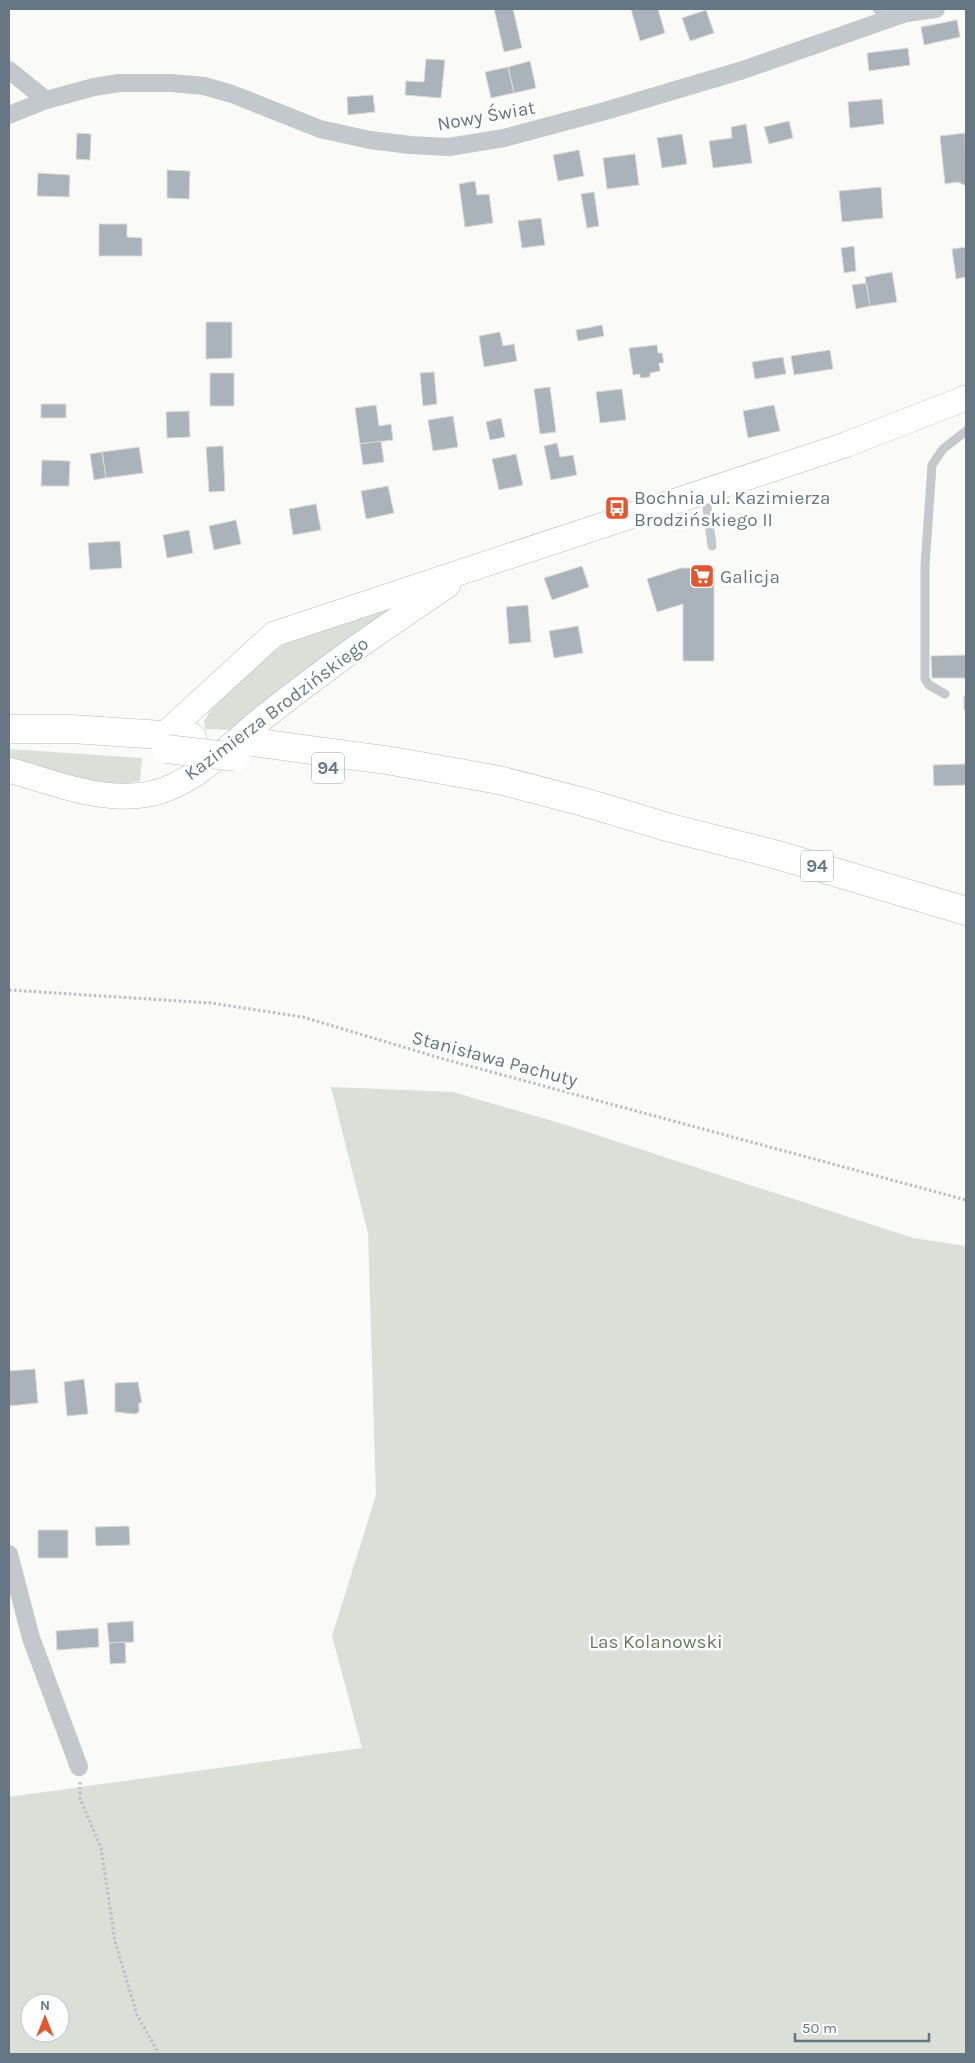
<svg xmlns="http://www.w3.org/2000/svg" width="975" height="2063" viewBox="0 0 975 2063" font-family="Karla,sans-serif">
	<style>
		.green { fill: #dadfd7; fill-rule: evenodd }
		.building { fill: #aab3b9; stroke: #dcdcda }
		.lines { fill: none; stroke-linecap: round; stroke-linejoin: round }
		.secondary-casing { stroke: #b3babf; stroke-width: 26 }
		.primary-casing { stroke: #b5babe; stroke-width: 29 }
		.path { stroke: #bbbfc2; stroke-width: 3; stroke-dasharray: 2.5 2.5; stroke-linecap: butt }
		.lane { stroke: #c3c8cc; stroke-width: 9 }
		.street { stroke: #c3c8cc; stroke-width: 18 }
		.secondary { stroke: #fff; stroke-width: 25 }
		.primary { stroke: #fff; stroke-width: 28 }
		.primary-bridge-casing { stroke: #b5babe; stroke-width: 29; stroke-linecap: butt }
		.primary-bridge { stroke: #fff; stroke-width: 28 }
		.labels { text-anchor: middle; stroke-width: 5; stroke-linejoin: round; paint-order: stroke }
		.shield { fill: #fff; stroke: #939fa8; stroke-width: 1 }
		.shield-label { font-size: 18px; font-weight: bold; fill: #657683 }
		.street-label { font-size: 19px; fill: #657683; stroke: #fff }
		.poi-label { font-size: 19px; fill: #657683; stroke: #fff; text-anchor: start }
		.park-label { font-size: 19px; fill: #687a64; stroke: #fff }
	</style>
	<rect width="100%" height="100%" fill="#fafaf8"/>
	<g class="green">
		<path d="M407,600l-116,80 -56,50 -30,-1 -1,-8 10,-16 43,-41 25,-19 32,-16z"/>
		<path d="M9,749l133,9 -2,23 -24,4 -27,-3 -80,-19z"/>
		<path d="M331,1087l122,5 113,33 347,113 53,8v808h-957v-257l353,-49 -30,-112 44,-141 -8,-262zM30,2003h30v30h-30z"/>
	</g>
	<g class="building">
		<path d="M494,9h19l9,39 -18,4z"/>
		<path d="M631,9h27l7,24 -25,8z"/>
		<path d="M706,10l8,23 -24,8 -8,-23z"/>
		<path d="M957,20l3,17 -36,8 -3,-18z"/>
		<path d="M908,48l2,17 -41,6 -2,-18z"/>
		<path d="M426,59l19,1 -4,38 -36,-3 1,-14 18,1z"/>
		<path d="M530,61l6,27 -22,5 -6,-26z"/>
		<path d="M508,67l6,26 -23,5 -6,-26z"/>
		<path d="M373,95l2,17 -27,3 -1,-18z"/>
		<path d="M882,99l2,25 -34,4 -2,-26z"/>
		<path d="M789,121l4,17 -24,6 -5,-17z"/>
		<path d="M746,124l6,39 -39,5 -4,-27 23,-3 -1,-11z"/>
		<path d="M77,133l14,1 -1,26 -14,-1z"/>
		<path d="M965,133l1,53 -8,-4 -13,2 -5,-48z"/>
		<path d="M682,134l5,30 -25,4 -5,-30z"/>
		<path d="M579,150l5,26 -26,5 -5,-26z"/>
		<path d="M635,154l4,31 -32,4 -4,-31z"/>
		<path d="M167,170l23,1 -1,28 -22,-1z"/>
		<path d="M38,173l32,2 -1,22 -32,-1z"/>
		<path d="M475,181l2,14 12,-1 4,29 -28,4 -6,-43z"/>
		<path d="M881,187l2,31 -41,4 -3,-31z"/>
		<path d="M594,192l5,34 -12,2 -6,-34z"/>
		<path d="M541,218l4,27 -23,3 -4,-27z"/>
		<path d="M99,224h28v13l15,1v18h-43z"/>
		<path d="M854,246l2,25 -12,2 -3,-25z"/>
		<path d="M966,247v30l-10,2 -4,-30z"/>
		<path d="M892,272l5,30 -27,4 -5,-29z"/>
		<path d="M866,283l4,23 -14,3 -4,-24z"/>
		<path d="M206,322h26v36l-26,1z"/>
		<path d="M602,325l2,11 -26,5 -2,-11z"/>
		<path d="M500,332l3,14 11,-2 3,17 -33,6 -5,-31z"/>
		<path d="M657,345l1,8h4l2,10h-5l1,8 -10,2v4l-10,1v-4l-7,1 -4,-27z"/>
		<path d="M830,350l3,19 -39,6 -3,-19z"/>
		<path d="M783,357l3,17 -31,5 -3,-17z"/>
		<path d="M434,372l3,32 -14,2 -3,-33z"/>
		<rect x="210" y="373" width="24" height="33"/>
		<path d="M550,387l6,45 -16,2 -6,-45z"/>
		<path d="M622,389l4,31 -26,3 -4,-31z"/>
		<rect x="41" y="404" width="25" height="14"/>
		<path d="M376,405l3,21 12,-2 2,16 -33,4 -5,-36z"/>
		<path d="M774,405l6,26 -32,7 -5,-27z"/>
		<path d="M189,411l1,26 -23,1 -1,-26z"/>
		<path d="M453,416l5,31 -25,4 -5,-31z"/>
		<path d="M501,418l4,19 -15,3 -4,-18z"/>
		<path d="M381,441l3,21 -21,3 -3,-21z"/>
		<path d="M557,443l3,14 13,-2 4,20 -26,5 -7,-34z"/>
		<path d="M223,446l2,45 -16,1 -3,-45z"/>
		<path d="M139,447l4,26 -37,5 -4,-26z"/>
		<path d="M102,452l4,26 -12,2 -4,-26z"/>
		<path d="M516,454l7,31 -24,5 -7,-31z"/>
		<path d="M42,460l28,1 -1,25h-28z"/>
		<path d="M388,486l6,27 -28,6 -5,-28z"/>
		<path d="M316,504l5,26 -28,5 -4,-26z"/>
		<path d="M236,520l5,24 -27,6 -5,-24z"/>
		<path d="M189,530l4,23 -26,5 -4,-23z"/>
		<path d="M120,541l2,27 -32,2 -2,-27z"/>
		<path d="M582,566l7,21 -37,13 -8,-22z"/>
		<path d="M681,568h33v93h-31v-57l-26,8 -10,-33z"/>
		<path d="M528,605l3,37 -22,2 -3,-37z"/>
		<path d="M578,626l5,27 -29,5 -5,-27z"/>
		<path d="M966,655v23h-34l-1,-22z"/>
		<path d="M964,696h2v13l-2,1z"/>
		<path d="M966,764v21l-32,1 -1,-21z"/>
		<path d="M35,1369l3,34 -29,3v-35z"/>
		<path d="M84,1379l4,35 -21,2 -3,-34z"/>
		<path d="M138,1382l4,21h-3v9l-4,2 -20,-2v-29z"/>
		<path d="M129,1526l1,19 -34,1 -1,-19z"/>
		<rect x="38" y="1530" width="30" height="28"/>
		<path d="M133,1621l1,21 -25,1 -2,-20z"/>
		<path d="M98,1628l1,19 -42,3 -1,-19z"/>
		<path d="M125,1642l1,21 -16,1 -1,-21z"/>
	</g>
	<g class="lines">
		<defs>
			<g id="secondary">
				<path d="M165,734l109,-100 571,-189 121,-47"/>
				<path d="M9,770c46,13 92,33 141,24 42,-9 75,-44 107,-71 22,-18 46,-36 69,-53 39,-30 81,-57 122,-85"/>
			</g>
			<g id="primary">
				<path d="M9,729h62l121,8"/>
				<path d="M253,742l139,19 107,19 88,23 80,24 107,27 192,57"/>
			</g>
		</defs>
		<use href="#secondary" class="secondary-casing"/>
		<use href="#primary" class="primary-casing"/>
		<g class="path">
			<path d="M9,990l202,13 92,14 137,41 526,142"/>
			<path d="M80,1782v16l21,50 14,93 22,74 22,39"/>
		</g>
		<g class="lane">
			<path d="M877,9l10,10"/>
			<path d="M705,492l7,54"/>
			<path d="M945,694l-16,-9 -4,-6v-113l7,-101 11,-16 23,-18"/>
		</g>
		<g class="street">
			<path d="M9,70l37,30"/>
			<path d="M9,115l37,-15 48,-13 25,-4h52l33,3 28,8 88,35 50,11 40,5 39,2 55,-9 101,-27 138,-41 163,-57 30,-4"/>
			<path d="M9,1554l22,84 48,129"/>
		</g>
		<use href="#secondary" class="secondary"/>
		<use href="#primary" class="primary"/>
		<defs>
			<path id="primary-bridge" d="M166,749l70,8"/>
		</defs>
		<use href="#primary-bridge" class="primary-bridge-casing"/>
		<use href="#primary-bridge" class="primary-bridge"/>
	</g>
	<defs>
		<symbol id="bus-square" viewBox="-11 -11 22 22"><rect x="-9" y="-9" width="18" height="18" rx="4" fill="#e4572e" stroke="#fff"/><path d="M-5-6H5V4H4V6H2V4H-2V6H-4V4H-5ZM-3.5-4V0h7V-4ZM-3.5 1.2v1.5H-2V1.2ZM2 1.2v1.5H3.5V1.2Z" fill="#fff"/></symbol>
		<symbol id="supermarket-square" viewBox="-11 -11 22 22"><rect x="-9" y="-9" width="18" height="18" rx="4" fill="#e4572e" stroke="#fff"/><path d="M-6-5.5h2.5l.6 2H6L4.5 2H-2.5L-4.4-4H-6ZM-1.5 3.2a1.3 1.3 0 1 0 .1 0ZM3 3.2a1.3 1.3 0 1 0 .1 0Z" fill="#fff"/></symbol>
	</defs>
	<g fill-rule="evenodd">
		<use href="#bus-square" x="603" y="494" width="28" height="28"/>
		<use href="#supermarket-square" x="688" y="562" width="28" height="28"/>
	</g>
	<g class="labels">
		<g class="shield">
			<rect x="312" y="752.5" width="32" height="31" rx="4"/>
			<rect x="801" y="850.5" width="32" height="31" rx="4"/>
		</g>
		<g class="shield-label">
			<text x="328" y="774">94</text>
			<text x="817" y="872">94</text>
		</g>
		<g class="street-label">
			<text transform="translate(486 115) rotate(-10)" y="7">Nowy Świat</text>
			<text transform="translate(276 708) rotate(-37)" y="7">Kazimierza Brodzińskiego</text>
			<text transform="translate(495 1058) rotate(15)" y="7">Stanisława Pachuty</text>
		</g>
		<g class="poi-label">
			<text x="634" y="504">Bochnia ul. Kazimierza<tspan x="634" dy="22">Brodzińskiego II</tspan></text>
			<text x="720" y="583">Galicja</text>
		</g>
		<g class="park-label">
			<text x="656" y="1648">Las Kolanowski</text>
		</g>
	</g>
	<rect width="975" height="2063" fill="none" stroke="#657683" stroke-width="20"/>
	<g transform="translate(45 2018)"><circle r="24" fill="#ffffff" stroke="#c1c8cd"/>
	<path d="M0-4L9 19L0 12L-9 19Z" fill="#e4572e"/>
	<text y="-8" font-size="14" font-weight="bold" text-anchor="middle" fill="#657683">N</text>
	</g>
	<path d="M795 2033v8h134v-8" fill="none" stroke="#657683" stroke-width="2.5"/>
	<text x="802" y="2033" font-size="15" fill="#657683" stroke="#ffffff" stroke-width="4" paint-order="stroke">50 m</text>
</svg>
